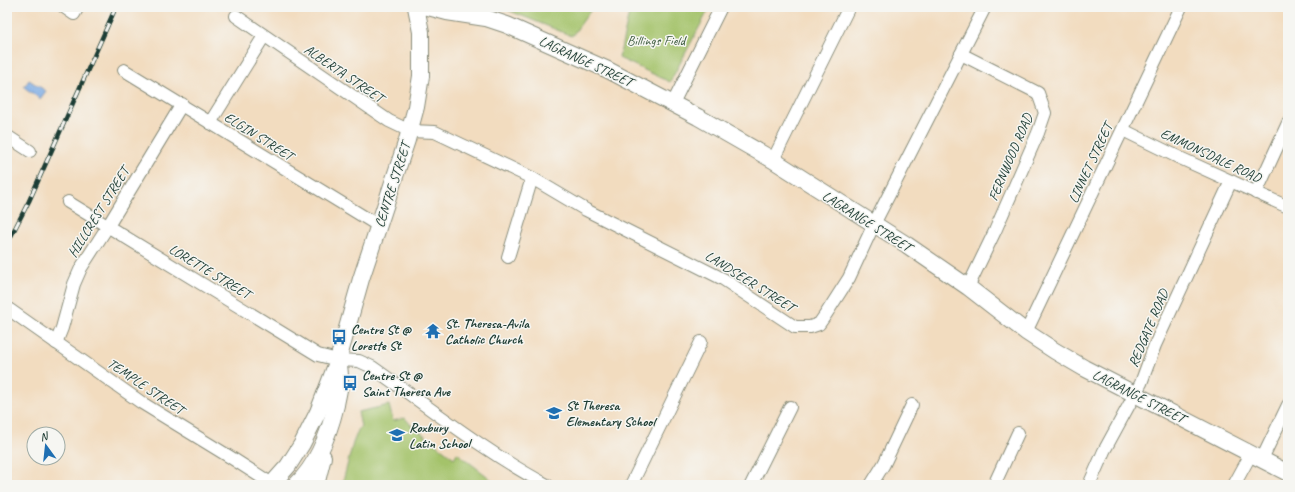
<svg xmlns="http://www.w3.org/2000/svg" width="1295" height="492" viewBox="0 0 1295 492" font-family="Caveat,sans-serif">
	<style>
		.green { fill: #a4c36b; stroke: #628050 }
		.water { fill: #78a7e2; stroke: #4c728b }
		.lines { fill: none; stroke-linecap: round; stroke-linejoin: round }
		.street-casing { stroke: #888c7a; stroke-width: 14 }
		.secondary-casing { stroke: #888c7a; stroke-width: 18 }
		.street { stroke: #fff; stroke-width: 12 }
		.secondary { stroke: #fff; stroke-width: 16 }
		.rail-casing { stroke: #1f3d34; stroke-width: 4.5 }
		.rail { stroke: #f6f6f2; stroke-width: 3; stroke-dasharray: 9; stroke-linecap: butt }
		.labels { text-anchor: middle; stroke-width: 3; stroke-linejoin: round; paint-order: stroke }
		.park-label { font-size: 14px; fill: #405e42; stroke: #f6f6f2 }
		.street-label { font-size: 14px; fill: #1f3d34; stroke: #f6f6f2 }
		.poi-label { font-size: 14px; font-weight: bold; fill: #1f3d34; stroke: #f6f6f2; text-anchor: start }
	</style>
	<rect width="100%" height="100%" fill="#f6f6f2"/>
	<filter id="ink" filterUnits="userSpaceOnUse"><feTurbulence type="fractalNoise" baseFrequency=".025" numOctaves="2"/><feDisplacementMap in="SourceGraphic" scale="8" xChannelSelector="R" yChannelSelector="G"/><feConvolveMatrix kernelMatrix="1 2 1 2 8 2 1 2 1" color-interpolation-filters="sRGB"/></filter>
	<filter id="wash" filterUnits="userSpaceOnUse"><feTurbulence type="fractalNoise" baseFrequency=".012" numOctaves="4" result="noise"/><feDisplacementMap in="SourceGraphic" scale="16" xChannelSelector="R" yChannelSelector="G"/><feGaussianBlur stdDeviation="0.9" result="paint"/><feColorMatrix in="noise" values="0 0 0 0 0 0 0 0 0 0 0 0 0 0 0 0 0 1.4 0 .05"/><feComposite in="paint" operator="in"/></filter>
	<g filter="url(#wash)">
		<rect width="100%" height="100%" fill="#f2dcbf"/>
		<g class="green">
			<path d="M500,7h93l-21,29z"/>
			<path d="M610,7h100l-40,75 -51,-24 10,-45z"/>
			<path d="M389,405l4,16 12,-3 6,7 43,33 3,-5 30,23 10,9h-155l11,-42 6,-15 2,-1 -3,-15z"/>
		</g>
		<path class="water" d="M29,80l17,11 -6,8 -16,-12z"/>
	</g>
	<g filter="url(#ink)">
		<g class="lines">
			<defs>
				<g id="street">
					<path d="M64,7l10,7 4,-7"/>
					<path d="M236,16l153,105 21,10 25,1 97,46 54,32 137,69 72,48h15l9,-3 7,-10 23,-36 25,-54 111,-217"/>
					<path d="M961,54l77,39 7,20 -7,20 -43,98 -27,56"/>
					<path d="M124,70l255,156"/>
					<path d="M673,103l48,-96"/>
					<path d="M210,123l54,-87"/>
					<path d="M1123,130l57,28 108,49"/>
					<path d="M7,136l23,15"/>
					<path d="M773,160l76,-153"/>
					<path d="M1256,193l32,-70"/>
					<path d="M68,202l250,153 20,5 21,1 13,6c57,40 113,85 175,118"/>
					<path d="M508,257l24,-79"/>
					<path d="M7,308l135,95 88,54 42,27"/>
					<path d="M1026,332l155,-325"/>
					<path d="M56,343l6,-15 12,-44 7,-16 27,-42 74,-122"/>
					<path d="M1262,459l26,-54"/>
					<path d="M631,485l70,-143"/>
					<path d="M751,485l39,-78"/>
					<path d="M871,485l13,-21 28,-59"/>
					<path d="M994,485l24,-52"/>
					<path d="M1089,485l15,-34 37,-68 14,-38 76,-164"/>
					<path d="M1234,485l17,-31"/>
				</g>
				<g id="secondary">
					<path d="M428,7l19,5 39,6 21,7 101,45 90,47 75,43 134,85 61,42 58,45 29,19 29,17 204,105"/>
					<path d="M271,485l17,-19 14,-22 16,-32 20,-52 23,-81 46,-139 9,-33 5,-31v-44l-5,-25"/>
					<path d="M296,485c22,-21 33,-51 40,-80 1,-8 4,-16 4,-24 0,-5 0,-10 -1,-15"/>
					<path d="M316,485l7,-28"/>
				</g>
			</defs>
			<use href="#street" class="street-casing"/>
			<use href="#secondary" class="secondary-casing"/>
			<use href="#street" class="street"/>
			<use href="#secondary" class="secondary"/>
			<defs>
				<path id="rail" d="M7,244l22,-43 87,-194"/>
			</defs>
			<use href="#rail" class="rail-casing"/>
			<use href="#rail" class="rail"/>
		</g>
	</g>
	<defs>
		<symbol id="temple-bare" viewBox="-9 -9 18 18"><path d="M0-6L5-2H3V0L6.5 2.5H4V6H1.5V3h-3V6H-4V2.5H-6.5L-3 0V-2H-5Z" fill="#1f6fb2" stroke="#f6f6f2" stroke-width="2.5" paint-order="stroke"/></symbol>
		<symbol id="bus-bare" viewBox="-9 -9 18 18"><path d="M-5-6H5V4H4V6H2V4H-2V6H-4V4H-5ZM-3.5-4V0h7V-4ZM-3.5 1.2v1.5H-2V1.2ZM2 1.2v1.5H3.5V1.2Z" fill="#1f6fb2" stroke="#f6f6f2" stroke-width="2.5" paint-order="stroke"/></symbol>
		<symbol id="school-bare" viewBox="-9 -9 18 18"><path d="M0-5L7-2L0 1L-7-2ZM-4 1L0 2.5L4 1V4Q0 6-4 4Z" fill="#1f6fb2" stroke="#f6f6f2" stroke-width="2.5" paint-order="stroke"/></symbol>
	</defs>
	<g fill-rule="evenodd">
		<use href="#temple-bare" x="422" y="320" width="22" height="22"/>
		<use href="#bus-bare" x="328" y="326" width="22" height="22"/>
		<use href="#bus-bare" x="339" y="372" width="22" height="22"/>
		<use href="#school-bare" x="543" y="402" width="22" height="22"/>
		<use href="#school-bare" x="386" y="424" width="22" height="22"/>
	</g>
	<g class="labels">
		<g class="park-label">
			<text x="656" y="45">Billings Field</text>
		</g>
		<g class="street-label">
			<text transform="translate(586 61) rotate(25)" y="5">LAGRANGE STREET</text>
			<text transform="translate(344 73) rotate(34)" y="5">ALBERTA STREET</text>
			<text transform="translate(259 136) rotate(32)" y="5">ELGIN STREET</text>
			<text transform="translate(1211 155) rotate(25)" y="5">EMMONSDALE ROAD</text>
			<text transform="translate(1010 157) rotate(-67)" y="5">FERNWOOD ROAD</text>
			<text transform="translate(1090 163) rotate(-65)" y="5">LINNET STREET</text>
			<text transform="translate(392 185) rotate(-72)" y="5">CENTRE STREET</text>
			<text transform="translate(98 212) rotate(-58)" y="5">HILLCREST STREET</text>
			<text transform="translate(867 221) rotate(32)" y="5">LAGRANGE STREET</text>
			<text transform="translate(210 271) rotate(31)" y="5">LORETTE STREET</text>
			<text transform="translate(750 281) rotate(32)" y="5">LANDSEER STREET</text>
			<text transform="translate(1148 328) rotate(-67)" y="5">REDGATE ROAD</text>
			<text transform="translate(146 386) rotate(34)" y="5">TEMPLE STREET</text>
			<text transform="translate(1139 396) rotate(27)" y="5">LAGRANGE STREET</text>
		</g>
		<g class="poi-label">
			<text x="445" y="328">St. Theresa-Avila<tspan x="445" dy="16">Catholic Church</tspan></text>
			<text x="351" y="334">Centre St @<tspan x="351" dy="16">Lorette St</tspan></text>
			<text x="362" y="380">Centre St @<tspan x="362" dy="16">Saint Theresa Ave</tspan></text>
			<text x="566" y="410">St Theresa<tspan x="566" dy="16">Elementary School</tspan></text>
			<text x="409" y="432">Roxbury<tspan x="409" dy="16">Latin School</tspan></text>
		</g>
	</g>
	<rect width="1295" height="492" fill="none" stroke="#f6f6f2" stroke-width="24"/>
	<g transform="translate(46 446) rotate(345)"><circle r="19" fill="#f6f6f2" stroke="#a0aca6"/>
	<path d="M0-3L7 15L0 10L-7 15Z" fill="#1f6fb2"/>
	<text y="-6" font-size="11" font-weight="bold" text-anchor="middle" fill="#1f3d34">N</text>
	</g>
</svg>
